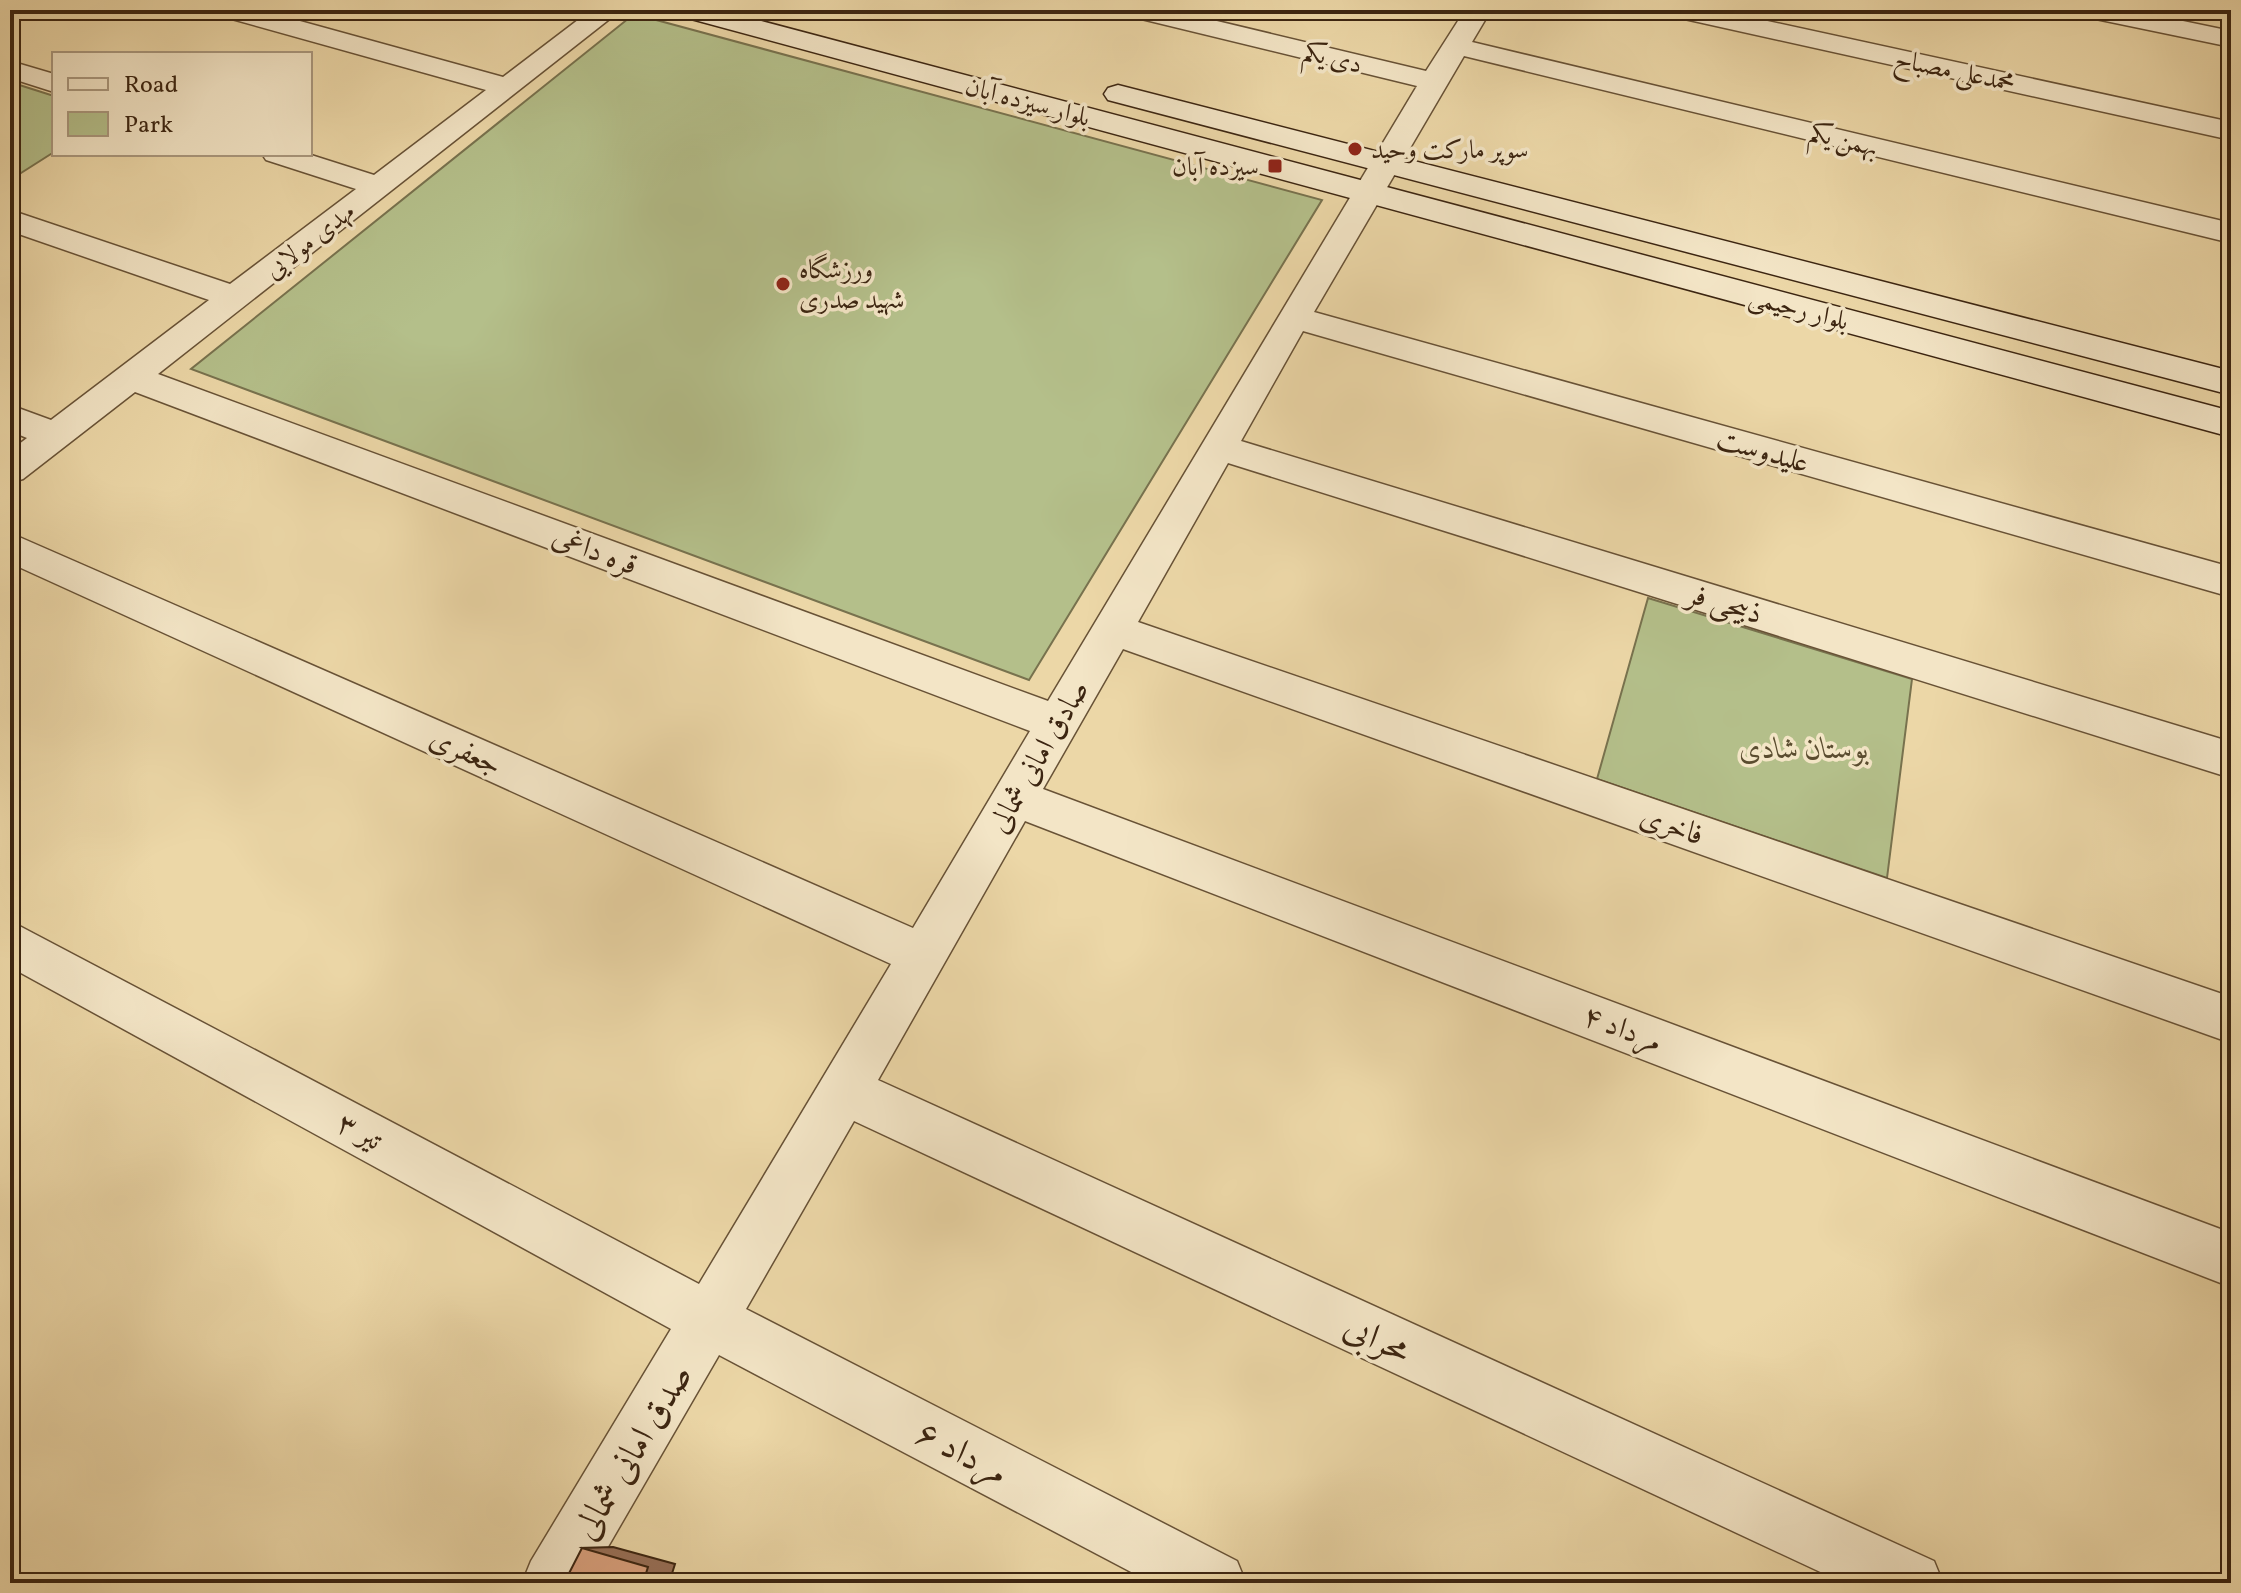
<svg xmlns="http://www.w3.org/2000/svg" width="2241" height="1593" viewBox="0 0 2241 1593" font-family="Vollkorn,Amiri,serif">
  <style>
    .green { fill: #b4bf8a; stroke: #78724e; stroke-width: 2 }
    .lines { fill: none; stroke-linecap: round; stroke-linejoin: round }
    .street-casing { stroke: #685236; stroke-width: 3 }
    .secondary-casing { stroke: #3c2511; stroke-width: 3 }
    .street { fill: #f3e5c6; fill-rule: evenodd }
    .secondary { fill: #f3e5c6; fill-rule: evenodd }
    .shaded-wall { fill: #987058; stroke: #3c2511; stroke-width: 2 }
    .building { fill: #d9a07d; stroke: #3c2511; stroke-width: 2 }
    .poi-dot { fill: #8f2418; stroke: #f3e5c6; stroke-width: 3 }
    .labels { text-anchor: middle; stroke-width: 7; stroke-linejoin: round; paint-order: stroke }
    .far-street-label { font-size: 26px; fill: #3c2511; stroke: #f3e5c6 }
    .far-poi-label { font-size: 26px; fill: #3c2511; stroke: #f3e5c6; text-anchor: start }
    .street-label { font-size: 30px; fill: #3c2511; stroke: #f3e5c6 }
    .park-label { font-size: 30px; font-style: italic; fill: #5a4c2f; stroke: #f3e5c6 }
    .near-street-label { font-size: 36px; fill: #3c2511; stroke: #f3e5c6 }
  </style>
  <rect width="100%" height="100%" fill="#ecd7a7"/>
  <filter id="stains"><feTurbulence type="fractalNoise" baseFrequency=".0025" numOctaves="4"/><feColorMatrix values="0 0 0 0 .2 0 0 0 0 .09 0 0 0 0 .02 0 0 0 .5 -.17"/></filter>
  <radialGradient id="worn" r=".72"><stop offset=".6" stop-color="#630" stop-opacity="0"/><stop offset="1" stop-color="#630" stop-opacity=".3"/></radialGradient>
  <!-- green -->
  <path class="green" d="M634,14l688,186 -293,480 -838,-311z
    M10,82l44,14v56l-44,28z
    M1648,598l264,81 -25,199 -290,-99z"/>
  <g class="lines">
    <defs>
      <path id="street" d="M217,10h43l243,67 88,-67h30l-463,364 890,327 369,-615 -288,-70 -4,-6h46l255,61 39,-61h26l-19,32 759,181v20l-767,-187 -150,256 917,255v30l-928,-266 -62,110 990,301v36l-1003,-315 -90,159 1093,375v46l-1108,-394 -80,140 1188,444v54l-1206,-466 -147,259 1056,481 9,22h-99l-990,-462 -108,188 491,252 9,22h-94l-433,-228 -132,228h-65l9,-22 140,-232 -661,-362v-46l689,363 192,-320 -881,-401v-30l903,395 117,-197 -895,-339 -112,87 -13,4v-32l17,-13 -17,-7v-26l41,15 158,-120 -199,-69v-21l220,74 126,-95 -90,-29 -4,-6h46l66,21 112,-85 -265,-74z
        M1667,10h50l514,112v18l-551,-122 -9,-2z
        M2078,10h52l101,21v16l-140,-29 -9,-2z
        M10,61l44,13v18l-44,-14z"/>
      <path id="secondary" d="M676,10h44l1511,401v26l-1551,-421z
        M1118,85l1113,286v24l-1123,-295 -4,-6 4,-6z"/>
    </defs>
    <!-- street casing -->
    <use href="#street" class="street-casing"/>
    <!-- secondary casing -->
    <use href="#secondary" class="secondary-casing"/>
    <!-- street -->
    <use href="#street" class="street"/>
    <!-- secondary -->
    <use href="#secondary" class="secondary"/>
  </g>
  <!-- shaded-wall -->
  <path class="shaded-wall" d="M613,1547l62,17 -6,19h-26l-61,-35z"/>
  <!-- building -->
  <path class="building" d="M582,1548l66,19 -5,16h-79z"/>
  <!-- markers -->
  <g class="poi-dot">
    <circle cx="1355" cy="149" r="8"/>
    <rect x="1267" y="158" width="16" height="16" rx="4"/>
    <circle cx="783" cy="284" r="8"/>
  </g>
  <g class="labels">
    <!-- far-street labels -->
    <g class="far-street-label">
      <text transform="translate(1333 57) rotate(14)" y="9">دی یکم</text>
      <text transform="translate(1955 70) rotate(12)" y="9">محمدعلی مصباح</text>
      <text transform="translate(1028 101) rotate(15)" y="9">بلوار سیزده آبان</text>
      <text transform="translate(1844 139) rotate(14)" y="9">بهمن یکم</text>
      <text transform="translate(309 240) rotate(-38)" y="9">مهدی مولایی</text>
      <text transform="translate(1799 308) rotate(15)" y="9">بلوار رحیمی</text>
    </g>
    <!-- far-poi labels -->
    <g class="far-poi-label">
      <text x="1371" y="158">سوپر مارکت وحید</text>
      <text x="1259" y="175" text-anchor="end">سیزده آبان</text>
      <text x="799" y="278">ورزشگاه<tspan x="799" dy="30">شهید صدری</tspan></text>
    </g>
    <!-- street labels -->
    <g class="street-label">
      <text transform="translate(1763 450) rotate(16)" y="10">علیدوست</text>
      <text transform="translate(595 550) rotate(21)" y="10">قره داغی</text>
      <text transform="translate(1725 603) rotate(17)" y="10">ذبیحی فر</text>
      <text transform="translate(466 751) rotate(24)" y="10">جعفری</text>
      <text transform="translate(1038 756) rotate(-60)" y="10">صادق امانی شمالی</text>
      <text transform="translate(1672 825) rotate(19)" y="10">فاخری</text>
      <text transform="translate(1623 1028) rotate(21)" y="10">مرداد ۴</text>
      <text transform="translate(360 1131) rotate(28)" y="10">تیر ۳</text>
    </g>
    <!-- park labels -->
    <g class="park-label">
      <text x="1804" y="758">بوستان شادی</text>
    </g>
    <!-- near-street labels -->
    <g class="near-street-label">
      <text transform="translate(1378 1337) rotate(25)" y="13">محرابی</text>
      <text transform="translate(631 1451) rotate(-59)" y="13">صدق امانی شمالی</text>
      <text transform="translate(963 1451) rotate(28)" y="13">مرداد ۶</text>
    </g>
  </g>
  <!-- margin -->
  <rect width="2241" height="1593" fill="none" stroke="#ecd7a7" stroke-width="40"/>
  <rect x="12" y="12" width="2217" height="1569" fill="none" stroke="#3c2511" stroke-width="4"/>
  <rect x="20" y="20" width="2201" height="1553" fill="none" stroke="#3c2511" stroke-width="2"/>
  <!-- legend -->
  <rect x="52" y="52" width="260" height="104" fill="#f3e5c6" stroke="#aa987e" stroke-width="2"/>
  <rect x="68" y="78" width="40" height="12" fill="#f3e5c6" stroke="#aa987e" stroke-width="2"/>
  <text x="124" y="92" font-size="24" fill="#3c2511">Road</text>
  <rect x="68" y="112" width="40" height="24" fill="#b4bf8a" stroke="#aa987e" stroke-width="2"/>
  <text x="124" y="132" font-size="24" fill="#3c2511">Park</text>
  <rect width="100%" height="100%" filter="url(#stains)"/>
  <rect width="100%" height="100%" fill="url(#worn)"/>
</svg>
